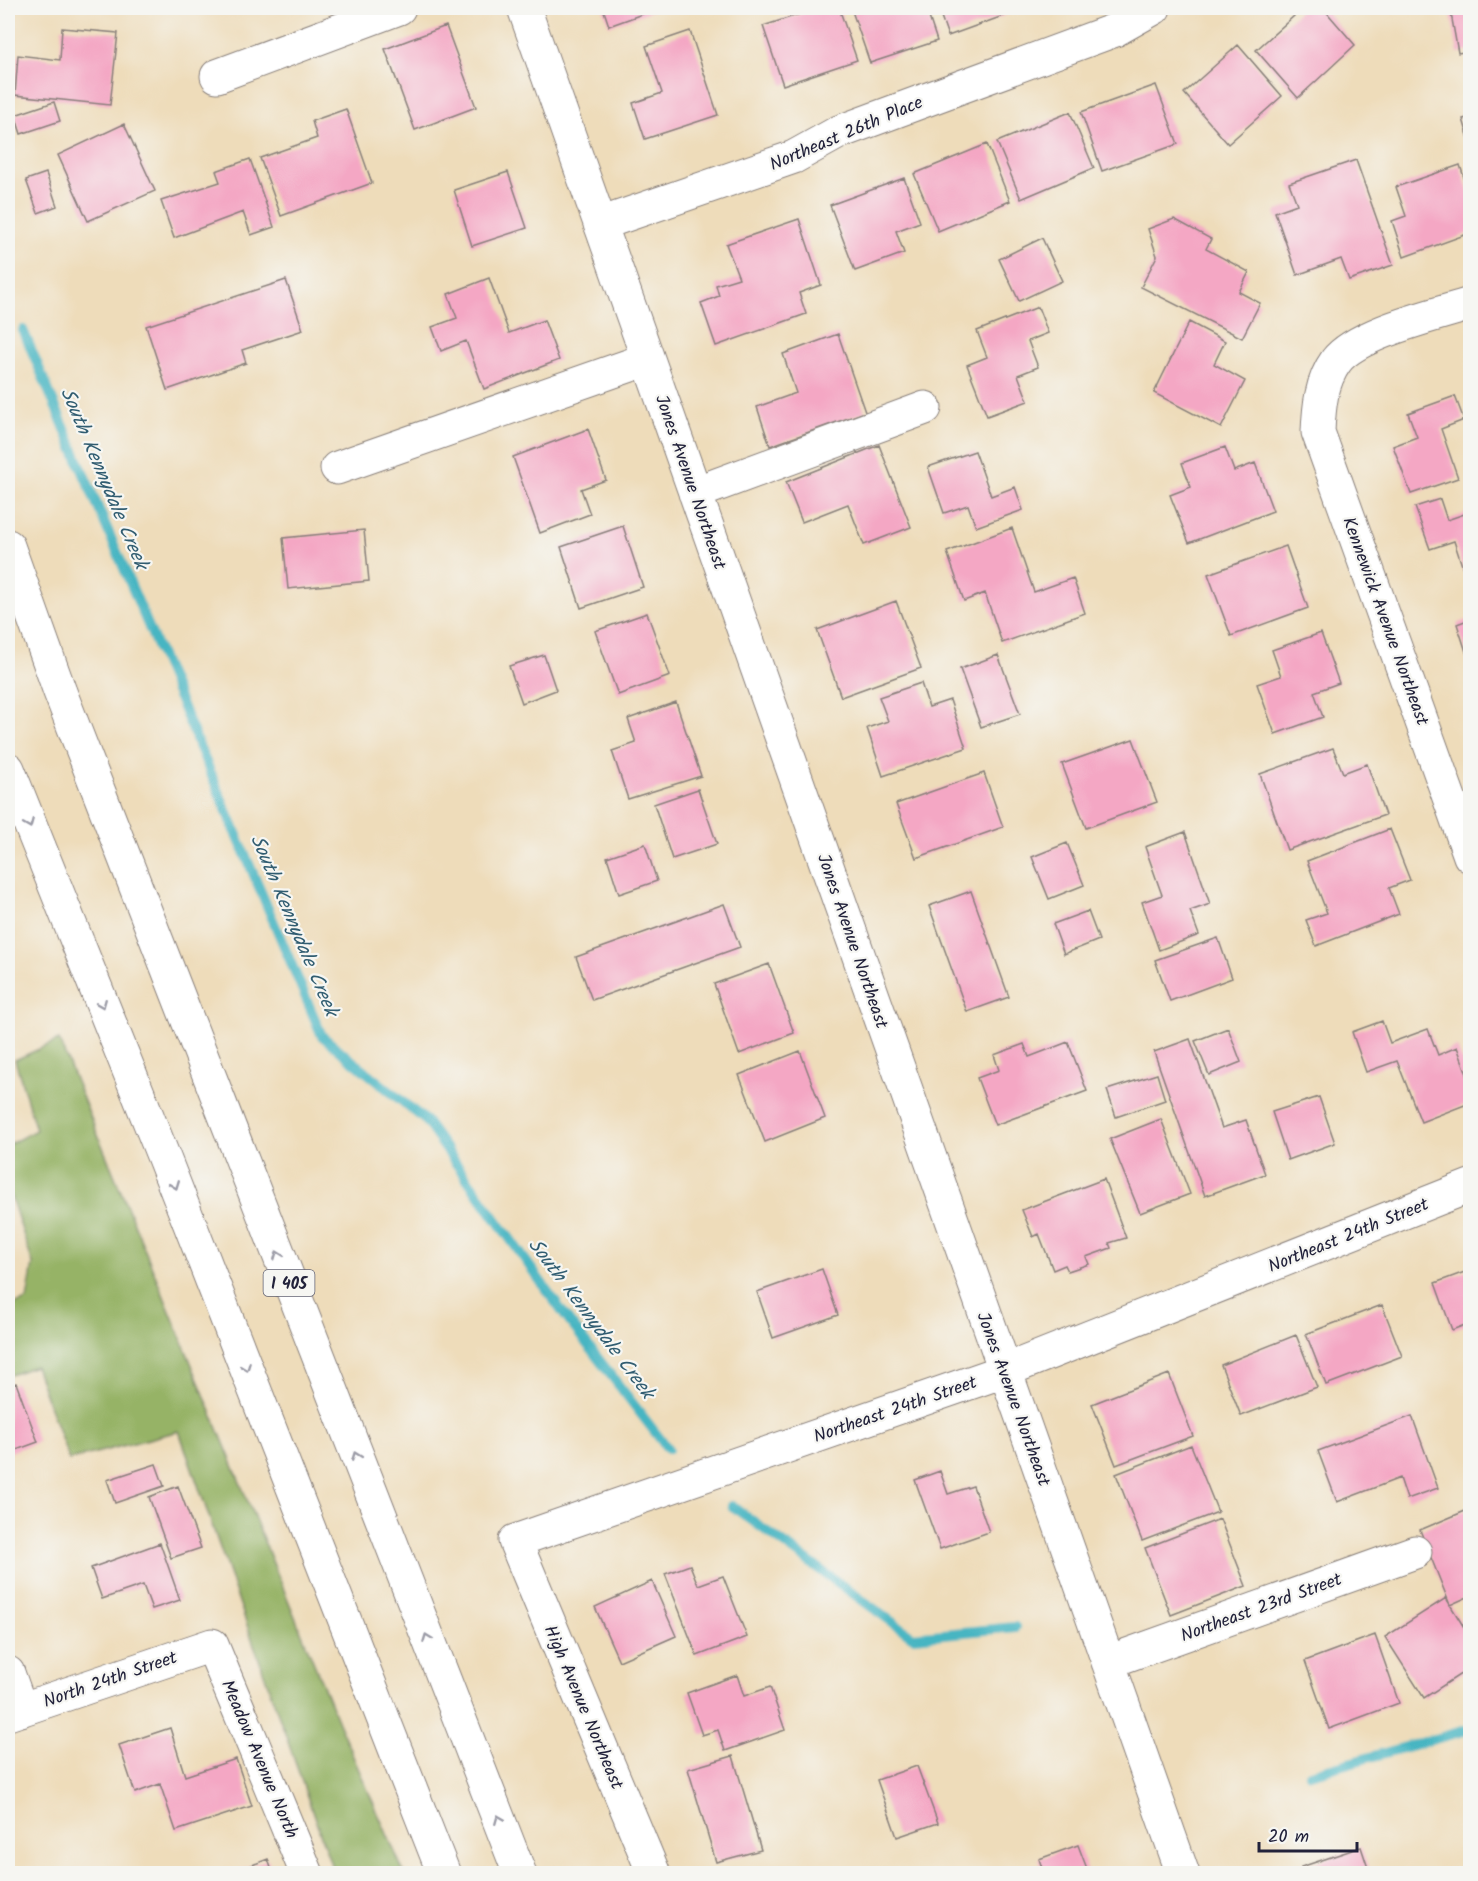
<svg xmlns="http://www.w3.org/2000/svg" width="1478" height="1881" viewBox="0 0 1478 1881" font-family="Kalam,sans-serif">
  <style>
    .forest { fill: #96b366; stroke: #5c6a50; stroke-width: 1.5 }
    .lines { fill: none; stroke-linecap: round; stroke-linejoin: round }
    .stream { stroke: #47b5c2; stroke-width: 10 }
    .building { fill: #f4a7c4 }
    .minor-casing { stroke: #887f7a; stroke-width: 35 }
    .highway-casing { stroke: #887f7a; stroke-width: 35 }
    .minor { stroke: #fff; stroke-width: 33 }
    .highway { stroke: #fff; stroke-width: 33 }
    .oneway { stroke: #9c9ca7 }
    .labels { text-anchor: middle; stroke-width: 4.5; stroke-linejoin: round; paint-order: stroke }
    .shield { fill: #f6f6f2; stroke: #626272; stroke-width: 1.5 }
    .shield-label { font-size: 16px; font-weight: bold; fill: #22223b }
    .street-label { font-size: 18px; fill: #22223b; stroke: #f6f6f2 }
    .water-label { font-size: 20px; font-style: italic; fill: #315d71; stroke: #f6f6f2 }
  </style>
  <rect width="100%" height="100%" fill="#f6f6f2"/>
  <filter id="ink" filterUnits="userSpaceOnUse"><feTurbulence type="fractalNoise" baseFrequency=".0167" numOctaves="2"/><feDisplacementMap in="SourceGraphic" scale="12" xChannelSelector="R" yChannelSelector="G"/><feConvolveMatrix kernelMatrix="1 2 1 2 8 2 1 2 1" color-interpolation-filters="sRGB"/></filter>
  <filter id="wash" filterUnits="userSpaceOnUse"><feTurbulence type="fractalNoise" baseFrequency=".008" numOctaves="4" result="noise"/><feDisplacementMap in="SourceGraphic" scale="24" xChannelSelector="R" yChannelSelector="G"/><feGaussianBlur stdDeviation="1.35" result="paint"/><feColorMatrix in="noise" values="0 0 0 0 0 0 0 0 0 0 0 0 0 0 0 0 0 1.4 0 .05"/><feComposite in="paint" operator="in"/></filter>
  <g filter="url(#wash)">
    <rect width="100%" height="100%" fill="#eedcba"/>
    <!-- forest -->
    <path class="forest" d="M59,1040l279,682 66,151h-70l-155,-442 -110,29 -34,-94 -27,10v-69l19,-7 6,-36 -25,-76v-43l28,-15 -21,-70z"/>
    <g class="lines">
      <!-- stream -->
      <path class="stream" d="M23,330l299,706 103,84 141,197 102,132
        M732,1506l181,131 102,-10
        M1310,1774l160,-45"/>
    </g>
    <g id="blocks">
      <!-- building -->
      <path class="building" d="M603,8h56l-50,18z
        M819,8h20l18,52 -74,25 -20,-59z
        M851,8h75l11,33 -67,22z
        M938,8h75l1,4 -66,24z
        M1303,8h20l32,37 -57,53 -42,-48z
        M1450,8h20v43l-12,2z
        M446,26l30,81 -61,23 -30,-81z
        M62,28l56,5 -8,72 -95,-10 3,-40 42,5z
        M690,31l28,84 -73,24 -12,-36 29,-10 -16,-47z
        M1238,45l44,51 -54,48 -44,-51z
        M1156,85l22,59 -76,27 -21,-59z
        M54,102l6,19 -39,13 -6,-19z
        M346,109l26,74 -91,33 -21,-58 57,-20 -5,-17z
        M1070,112l24,56 -73,31 -24,-57z
        M1470,117v25l-7,-23z
        M124,124l31,67 -67,30 -30,-66z
        M987,144l23,57 -72,30 -24,-57z
        M250,159l24,68 -23,8 -8,-23 -69,26 -13,-37 59,-19 -4,-11z
        M1356,160l37,105 -44,15 -8,-21 -44,16 -22,-63 22,-8 -8,-21z
        M1460,165l10,31v37l-66,24 -12,-36 14,-5 -10,-29z
        M508,172l19,56 -55,18 -18,-56z
        M46,173l11,33 -19,7 -12,-33z
        M904,178l16,44 -24,9 8,22 -49,18 -25,-66z
        M799,219l22,66 -22,8 7,21 -90,32 -15,-43 18,-7 -3,-11 23,-7 -13,-34z
        M1174,219l37,20 -5,10 43,23 -10,20 21,11 -18,35 -101,-51 16,-31 -9,-27z
        M1042,238l20,43 -43,20 -20,-42z
        M489,278l20,55 35,-13 15,40 -75,29 -18,-48 -25,10 -9,-24 25,-9 -9,-24z
        M286,280l17,50 -61,20 4,13 -79,27 -21,-64z
        M1038,307l10,26 -20,8 10,26 -20,8 10,26 -41,15 -20,-51 20,-8 -10,-26z
        M1189,322l36,19 -11,23 31,17 -24,47 -67,-35z
        M838,334l27,78 -95,34 -13,-39 39,-14 -13,-39z
        M1455,396l9,24 -23,9 17,49 -47,16 -18,-48 24,-9 -9,-24z
        M588,429l18,51 -25,9 9,25 -50,19 -27,-76z
        M879,445l32,82 -47,18 -16,-41 -46,18 -16,-40z
        M1225,447l9,24 21,-8 18,48 -84,32 -19,-48 21,-8 -9,-24z
        M975,451l16,45 24,-9 8,23 -47,17 -8,-22 -24,8 -16,-46z
        M1440,499l7,21 23,-8v71l-2,1 -14,-43 -24,8 -15,-42z
        M623,526l20,61 -62,21 -20,-61z
        M1012,528l22,64 39,-14 12,35 -83,30 -17,-50 -21,8 -17,-49z
        M364,530l5,51 -81,8 -5,-51z
        M1286,546l22,62 -77,28 -23,-62z
        M896,601l25,67 -80,29 -24,-67z
        M647,613l23,63 -52,19 -23,-64z
        M1470,619v45l-13,-40z
        M1321,633l18,50 -25,9 9,25 -48,17 -18,-50 24,-8 -9,-26z
        M544,655l12,35 -34,13 -13,-37z
        M998,655l22,59 -39,13 -21,-58z
        M921,683l8,24 21,-7 16,48 -83,28 -16,-48 21,-7 -9,-24z
        M676,702l25,74 -73,23 -16,-48 24,-8 -8,-24z
        M1133,739l24,63 -71,26 -24,-64z
        M1333,748l10,25 24,-9 18,51 -98,35 -27,-76z
        M984,773l19,54 -87,31 -20,-54z
        M698,789l19,55 -45,15 -18,-55z
        M1390,829l20,51 -21,8 10,26 -83,32 -10,-26 21,-7 -20,-52z
        M1185,832l25,72 -20,7 9,24 -40,15 -17,-48 20,-7 -17,-48z
        M1067,843l17,42 -35,14 -17,-42z
        M645,844l12,37 -38,13 -12,-37z
        M971,891l38,106 -42,15 -38,-106z
        M724,904l16,43 -148,53 -16,-43z
        M1088,911l11,29 -35,14 -11,-30z
        M1218,938l14,40 -62,23 -15,-41z
        M769,964l25,69 -55,21 -25,-70z
        M1382,1021l8,22 38,-14 10,26 19,-8 13,35v21l-49,19 -24,-61 -31,11 -14,-40z
        M1228,1028l13,34 -32,13 -14,-34z
        M1190,1039l32,89 24,-8 19,54 -60,22 -51,-144z
        M1068,1042l19,49 -92,34 -18,-47 22,-8 -5,-15 30,-11 5,13z
        M800,1051l25,67 -60,24 -26,-67z
        M1157,1074l8,26 -49,17 -9,-27z
        M1319,1097l16,46 -47,17 -16,-48z
        M1161,1119l29,75 -50,19 -30,-74z
        M1104,1179l22,59 -17,5 2,5 -25,9 3,7 -21,7 -3,-6 -12,5 -14,-36 -6,3 -11,-27z
        M822,1269l16,46 -65,23 -16,-46z
        M1470,1270v53l-18,7 -17,-47z
        M1382,1305l20,51 -76,29 -20,-51z
        M1296,1335l21,52 -76,29 -20,-51z
        M1169,1374l24,62 -77,29 -24,-61z
        M16,1383l22,59 -30,11v-67z
        M1412,1416l26,72 -31,11 -7,-21 -63,24 -19,-51z
        M1191,1445l27,67 -76,29 -26,-67z
        M156,1464l8,22 -49,17 -8,-23z
        M940,1471l8,23 25,-8 16,46 -49,17 -25,-69z
        M178,1486l23,62 -30,10 -22,-61z
        M1470,1509v87l-20,9 -30,-75z
        M1220,1519l26,67 -75,29 -26,-67z
        M160,1543l20,57 -28,9 -9,-24 -41,14 -11,-31z
        M690,1565l8,20 25,-9 24,61 -50,19 -32,-82z
        M652,1581l24,55 -57,25 -24,-54z
        M1446,1598l24,39v31l-46,30 -39,-61z
        M1375,1635l24,68 -70,26 -24,-68z
        M737,1675l7,21 26,-9 15,43 -60,21 -7,-21 -16,5 -15,-42z
        M170,1728l15,48 51,-17 16,47 -76,25 -16,-47 -25,9 -16,-48z
        M733,1756l28,94 -45,12 -28,-93z
        M917,1766l21,57 -41,14 -20,-57z
        M1078,1845l11,29h-45l-5,-15z
        M1361,1847l9,27h-67l-2,-7z
        M268,1859l5,15h-42v-1z"/>
    </g>
  </g>
  <g filter="url(#ink)">
    <use href="#blocks" fill-opacity="0" stroke="#887f7a" stroke-width="1.5"/>
    <g class="lines">
      <defs>
        <path id="minor" d="M524,8l659,1866
          M217,76l182,-68
          M600,224l194,-67 45,-25 276,-102 39,-22
          M1470,304c-34,11 -113,29 -134,57 -15,21 -17,46 -18,71l152,424
          M337,468l311,-109
          M695,493l230,-85
          M1108,1662l307,-110
          M8,1673l13,37
          M8,1714l204,-69 95,229
          M654,1874l-139,-333 489,-170 466,-185"/>
        <path id="highway" d="M8,546l52,146 460,1182
          M8,769l156,389 280,716"/>
      </defs>
      <!-- minor casing -->
      <use href="#minor" class="minor-casing"/>
      <!-- highway casing -->
      <use href="#highway" class="highway-casing"/>
      <!-- minor -->
      <use href="#minor" class="minor"/>
      <!-- highway -->
      <use href="#highway" class="highway"/>
    </g>
    <!-- one-way arrows -->
    <defs><path id="oneway-chevron" d="M-2-3.5L2.5 0L-2 3.5" fill="none" stroke-width="1.6" stroke-linecap="round" stroke-linejoin="round" transform="scale(1.5)"/></defs>
    <g class="oneway">
      <use href="#oneway-chevron" transform="translate(29 824) rotate(68)"/>
      <use href="#oneway-chevron" transform="translate(102 1004) rotate(68)"/>
      <use href="#oneway-chevron" transform="translate(175 1185) rotate(69)"/>
      <use href="#oneway-chevron" transform="translate(278 1255) rotate(-111)"/>
      <use href="#oneway-chevron" transform="translate(246 1367) rotate(69)"/>
      <use href="#oneway-chevron" transform="translate(356 1456) rotate(-111)"/>
      <use href="#oneway-chevron" transform="translate(427 1638) rotate(-111)"/>
      <use href="#oneway-chevron" transform="translate(499 1819) rotate(-112)"/>
    </g>
  </g>
  <g class="labels">
    <!-- shield labels -->
    <rect class="shield" x="263.5" y="1270" width="51" height="26" rx="4.5"/>
    <g class="shield-label">
      <text x="289" y="1289">I 405</text>
    </g>
    <!-- street labels -->
    <g class="street-label">
      <text transform="translate(846 133) rotate(-23)" y="6">Northeast 26th Place</text>
      <text transform="translate(691 482) rotate(71)" y="6">Jones Avenue Northeast</text>
      <text transform="translate(1386 621) rotate(70)" y="6">Kennewick Avenue Northeast</text>
      <text transform="translate(853 941) rotate(71)" y="6">Jones Avenue Northeast</text>
      <text transform="translate(1348 1235) rotate(-22)" y="6">Northeast 24th Street</text>
      <text transform="translate(1014 1399) rotate(70)" y="6">Jones Avenue Northeast</text>
      <text transform="translate(895 1409) rotate(-19)" y="6">Northeast 24th Street</text>
      <text transform="translate(1261 1607) rotate(-20)" y="6">Northeast 23rd Street</text>
      <text transform="translate(110 1679) rotate(-19)" y="6">North 24th Street</text>
      <text transform="translate(584 1707) rotate(67)" y="6">High Avenue Northeast</text>
      <text transform="translate(260 1759) rotate(67)" y="6">Meadow Avenue North</text>
    </g>
    <!-- water labels -->
    <g class="water-label">
      <text transform="translate(105 478) rotate(67)" y="7">South Kennydale Creek</text>
      <text transform="translate(295 925) rotate(67)" y="7">South Kennydale Creek</text>
      <text transform="translate(592 1318) rotate(53)" y="7">South Kennydale Creek</text>
    </g>
  </g>
  <!-- margin -->
  <rect width="1478" height="1881" fill="none" stroke="#f6f6f2" stroke-width="30"/>
  <!-- scale -->
  <path d="M1259 1842v9h98v-9" fill="none" stroke="#22223b" stroke-width="3"/>
  <text x="1268" y="1842" font-size="18" fill="#22223b" stroke="#f6f6f2" stroke-width="4.5" paint-order="stroke">20 m</text>
</svg>
